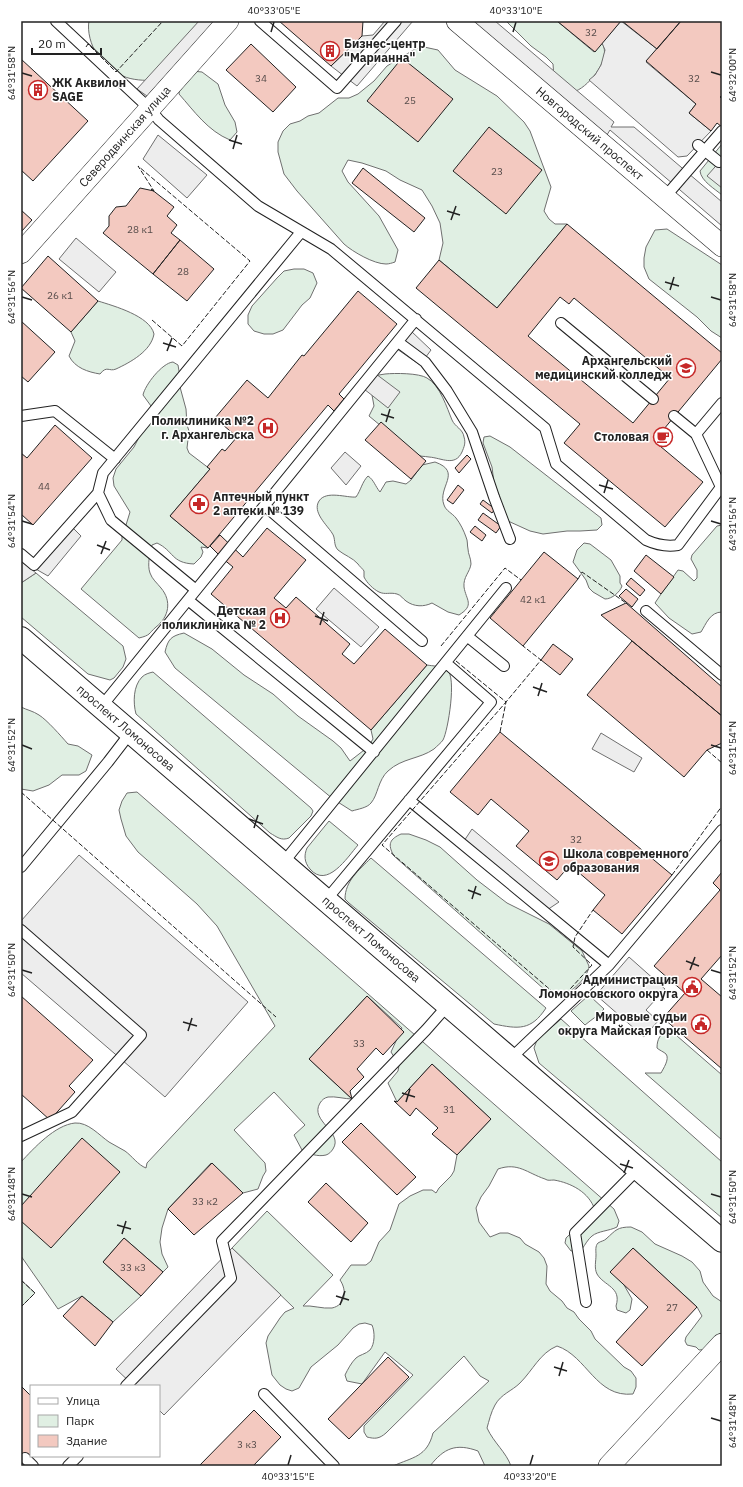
<svg xmlns="http://www.w3.org/2000/svg" width="743" height="1487" viewBox="0 0 743 1487" font-family="'IBM Plex Sans',sans-serif">
  <style>
    .green { fill: #e0efe3; stroke: #6f6f6f }
    .parking { fill: #ededed; stroke: #6f6f6f }
    .building { fill: #f3c9c0; stroke: #222; fill-rule: evenodd }
    .lines { fill: none; stroke-linecap: round; stroke-linejoin: round }
    .lane-casing { stroke: #222; stroke-width: 12 }
    .street-casing { stroke: #222; stroke-width: 22 }
    .primary-casing { stroke: #222; stroke-width: 24 }
    .lane { stroke: #fff; stroke-width: 10 }
    .street { stroke: #fff; stroke-width: 21 }
    .primary { stroke: #fff; stroke-width: 22 }
    .fence { stroke: #222; stroke-width: 1; stroke-dasharray: 5 2; stroke-linecap: butt }
    .ticks { fill: none; stroke: #222; stroke-width: 1.5 }
    .labels { text-anchor: middle; stroke-width: 3; stroke-linejoin: round; paint-order: stroke }
    .number-label { font-size: 10px; fill: #564c4a }
    .poi-label { font-size: 12px; font-weight: bold; fill: #222; stroke: #fff; text-anchor: end }
    .street-label { font-size: 12px; fill: #222; stroke: #fff }
    .neatline { fill: none; stroke: #222; stroke-width: 1.5 }
    .ticks-label { font-size: 10px; text-anchor: middle; fill: #222 }
  </style>
  <rect width="100%" height="100%" fill="#fff"/>
  <!-- green -->
  <path class="green" d="M89,21h111l-7,7 -5,10 -34,42c-8,1 -23,0 -31,-4 -6,-3 -22,-16 -26,-22 -6,-8 -10,-23 -8,-33z
    M506,21h51l37,31 8,-9c10,15 -12,42 -26,48l-22,-13 -1,-14 -7,-7 -15,-11z
    M424,47l14,3 17,20 42,26 27,26 6,9 21,56 -7,24 5,8 6,5h12l-70,84 -58,-48 4,-17 -3,-20 -8,-17 -10,-16 -22,-10 -14,-9 -24,-8 -14,-3 -6,11 6,11 31,34 19,34 -3,12c-3,1 -6,2 -9,2 -12,0 -33,-12 -42,-20l-47,-53 -13,-17 -6,-22v-10l5,-11 7,-7 10,-3 8,-5 11,-3 19,-15h11l9,-4 16,-13 13,-15 28,-17z
    M192,71l10,1 16,12 7,21 10,17 2,10 -7,8c-22,-9 -36,-29 -51,-46l1,-9z
    M722,144v51c-7,-6 -21,-14 -22,-24z
    M667,229l55,36v73l-11,-7 -14,-14 -48,-38 -5,-12v-9l2,-11 9,-17z
    M294,269h10l9,4 4,10 -7,15 -8,7 -19,25 -10,4h-9l-10,-3 -6,-7v-9l4,-9 25,-28 7,-7z
    M98,301c16,5 52,15 56,33 -3,17 -23,28 -38,35 -7,3 -9,-4 -16,5 -12,-2 -25,-6 -31,-18l6,-15 -4,-9z
    M173,362l5,3 2,12v10l6,22 1,16 2,6 -2,17 2,5 21,16 -40,47 38,32 -7,-1 2,5 -2,5 -7,7c-23,-1 -20,-13 -37,-21l-5,2c-2,7 -5,20 -2,28 2,6 7,10 11,15 11,13 8,29 -5,39 -8,7 -5,8 -17,11l-58,-49 41,-49v-12l4,-3 4,-13 -16,-26 -1,-8 3,-9 18,-22 17,-33v-8l-8,-11c2,-10 19,-32 30,-33z
    M385,374c10,-1 34,-1 42,4 13,7 20,30 25,42 3,7 11,9 12,17 2,6 0,10 -2,15 -7,15 -20,6 -33,5 -5,-1 -9,0 -14,-3l-46,-38 5,-10 -2,-11 2,-16 5,-4z
    M490,436l20,11 91,71 1,7 -5,5 -17,1h-13l-24,3 -13,-3 -22,-10 -14,-38 -2,-16 -9,-24 1,-6z
    M435,462c28,10 2,25 9,43 2,6 8,8 12,13 4,5 8,13 10,19 2,4 1,8 2,12 0,5 3,9 3,15 -1,8 -8,13 -7,23 2,13 11,18 -5,28l-11,-3 -16,-9c-8,4 -18,4 -26,-2 -3,-2 -5,-6 -9,-7 -7,-2 -12,1 -18,-2 -6,-3 -12,-9 -15,-15 0,-2 0,-4 0,-6 -1,-2 -5,-5 -6,-7 -5,-6 -14,-9 -20,-14 -5,-5 -2,-12 -6,-17 -5,-8 -20,-21 -13,-32 7,-11 28,-3 37,-4 5,-7 6,-15 12,-21 6,4 7,10 12,16l6,-10 7,-1 13,3 5,-4 11,-15z
    M722,525v87c-12,0 -16,12 -21,20l-9,2 -23,-16 -14,-15 6,-9 17,-24 5,1 11,10 3,-3v-8l-6,-11 1,-4 25,-29z
    M584,543l6,1 21,16 9,16v7l2,3c-2,6 -10,13 -17,13l-12,-7 -4,-4 -3,-8 -13,-18 4,-12z
    M36,573l87,73 3,13 -3,8 -9,11 -4,2 -22,-6 -67,-57v-34z
    M184,633l28,16 32,26 29,19 25,22 35,25 8,7 9,13 18,-14 5,-8 -2,-9 56,-65c5,1 16,1 20,5 10,6 1,61 -4,70 -2,3 -6,6 -9,9 -14,10 -32,9 -46,22 -10,9 -10,24 -17,32 -4,5 -13,6 -19,8l-19,-12 -158,-131 -10,-16c3,-13 6,-16 19,-19z
    M153,672l158,136 2,3 -2,5 -22,22c-8,3 -12,-1 -19,-5l-134,-119c-3,-11 -3,-28 6,-37 3,-3 7,-4 11,-5z
    M21,707c6,3 12,4 18,8 8,5 22,21 29,29l10,2 14,9 -6,16 -7,4h-17l-13,10 -16,6 -12,-2z
    M137,792l477,417 5,12 -2,6c-8,4 -19,4 -25,9 -4,3 -7,9 -10,13l-11,2 -6,-8 1,-5 29,-28c-6,-18 -24,-27 -41,-30 -4,0 -6,1 -9,-1 -18,-6 -27,-17 -47,-10l-9,17 -8,11 -5,11 3,14 11,15 10,-4h8l12,5 5,6 14,8 5,6 3,8 -1,18 4,7 12,10 5,7 7,4 5,7 12,12 4,8 29,28 7,4 5,7v9l-3,7c-37,4 -46,-38 -76,-48 -17,7 -24,24 -37,37 -8,8 -19,11 -25,22 -4,7 -6,16 -8,23 7,15 19,24 24,38h-26l-7,-15c-22,-8 -34,-3 -48,15h-37c20,-9 34,-9 40,-33l56,-52 -9,-5 -16,-20 -78,77c-7,6 -11,6 -19,4l-3,-5v-6l49,-51 -28,-23 -23,32 -15,-3 -2,-6c3,-6 6,-12 11,-17 3,-3 10,-4 14,-8 5,-6 5,-18 2,-25l-7,-2 -6,1 -6,4 -15,17 -27,22 -12,21 -7,3 -6,-2 -6,-4 -8,-10 -6,-32 2,-7 12,-18 5,-6 9,-4 -62,-60 35,-37 66,64 -30,31c9,-1 19,3 29,2 14,-3 15,-18 8,-28l11,-15h15l5,-4 8,-19 11,-12 9,-26 11,-8 13,-6h9l4,3 3,-5 12,-12 3,-5 3,-16 34,-36 -59,-55 -35,38 -9,-19 10,-12 1,-6 -8,-13 11,-24 -35,-32 -58,63 43,40c-7,0 -17,-3 -24,-2 -4,1 -6,3 -8,6 -11,18 24,29 13,46 -2,3 -4,5 -7,6 -8,2 -17,-1 -24,-5l-8,-15 11,-10 -31,-33 -40,38 31,33 1,8 -3,5 -5,13 -15,4 -32,-30 -43,46 -6,19 -2,14 2,12 6,13 -5,5 -39,-34 -21,24 38,34 -28,26 -31,-26 -24,13 -37,-53v-94c13,-14 34,-37 54,-39 13,-1 24,12 34,19 5,3 11,6 16,9 7,5 13,14 21,17l1,-5 128,-137 -58,-100 -20,-22 -59,-52 -12,-16 -5,-17 -2,-9 3,-9 5,-8z
    M329,821l29,24c-11,13 -31,44 -48,24 -6,-7 -6,-14 -3,-21z
    M401,834h8l17,6 14,7 37,33 30,23 42,21 33,27 7,15c-1,13 -22,31 -35,32l-160,-142c-7,-12 -4,-17 7,-22z
    M371,858l175,150c-15,23 -28,21 -52,16l-145,-121 -4,-4c0,-18 14,-29 26,-41z
    M588,996l3,1 13,12c-6,7 -12,10 -19,16l-14,-14z
    M561,1019l161,143v56l-183,-155 -5,-15 3,-8z
    M669,1029l53,46v65l-77,-67h16c2,-4 9,-14 5,-19 -2,-2 -7,-4 -9,-6 0,-9 3,-14 12,-19z
    M631,1227l11,5 13,12 27,12 10,6 8,9 3,11 10,14 9,6v35l-12,12 -11,1 -3,-3 -9,-2 -2,-4 1,-4 16,-21 -5,-9 -64,-59 -22,24 13,13 8,14 -2,11 -4,3 -9,-3 -1,-4c6,-19 -12,-20 -19,-32 -3,-6 -1,-13 -1,-19 0,-4 -1,-9 2,-12 3,-2 6,-2 8,-4 10,-9 11,-12 25,-12z
    M21,1280l14,13 -14,14z"/>
  <!-- parking -->
  <path class="parking" d="M199,21h16l-68,75 -10,-7z
    M385,21h28l-56,65 -26,-20 31,-30 11,-1z
    M468,21h27l119,101 -3,5h23l88,75v24l-112,-96 -5,8z
    M621,21l36,28 -11,13 50,42 -7,9 22,18 -24,25 -9,1 -89,-77 6,-5 6,-10 4,-15 -3,-7z
    M158,135l49,40 -20,23 -44,-39z
    M722,159v29l-15,-12z
    M76,238l40,34 -17,20 -40,-33z
    M411,331l20,19 -11,15 -23,-16z
    M376,374l24,18 -12,16 -24,-19z
    M345,452l16,14 -15,19 -15,-17z
    M71,526l10,10 -33,40 -14,-8z
    M21,561l15,12 -15,10z
    M334,588l45,39 -18,20 -45,-38z
    M601,733l41,25 -8,14 -42,-23z
    M472,829l87,73 -12,8 -83,-69z
    M79,855l169,147 -83,95 -144,-124v-52z
    M629,957l36,32 -19,21 12,11 -14,16 -48,-42z
    M232,1248l49,47 -117,120 -5,-5v-24h-25l-18,-17z"/>
  <!-- building -->
  <path class="building" d="M279,21h84l-1,15 -31,30z
    M557,21h64l-26,31z
    M622,21h59l-24,28z
    M681,21h41v74l-2,2 2,2v28l-5,-4 -6,8 -22,-18 7,-9 -50,-43z
    M251,44l45,43 -23,25 -47,-42z
    M402,58l51,41 -35,43 -51,-41z
    M21,59l67,62 -55,60 -12,-11z
    M489,127l53,43 -36,44 -53,-43z
    M363,168l62,50 -11,14 -62,-49z
    M140,188l14,3 -3,-2 23,18 -7,9 10,9 -6,8 9,7 -27,34 -50,-41 6,-7v-10l7,-9 10,-1z
    M21,210l11,10 -11,12z
    M567,224l155,129v6l-68,82 49,41 -38,45 -101,-84 16,-19 -164,-136 23,-28 58,48zM560,297l9,7 5,-6 96,80 -37,45 -105,-87z
    M180,240l34,29 -27,32 -34,-27z
    M48,256l50,45 -27,31 -50,-44z
    M358,291l39,33 -58,70 5,5 -10,12 -6,-6 -120,143 -38,-32 40,-47 -3,-2 15,-18 3,2 12,-14 -22,-19 32,-38 21,18 34,-43 2,1z
    M21,321l34,31 -27,30 -7,-6z
    M381,422l45,39 -15,18 -46,-39z
    M55,425l37,33 -59,67 -12,-11v-61l6,5z
    M467,455l4,4 -12,14 -4,-5z
    M458,485l6,5 -11,14 -6,-4z
    M483,500l12,9 -3,4 -12,-9z
    M483,513l18,13 -5,7 -18,-13z
    M475,526l11,9 -4,6 -12,-9z
    M267,528l39,32 -32,38 12,10 10,-11 54,47 -8,10 12,10 31,-35 42,36 -56,65 -160,-136 22,-27 -11,-9 -12,-12 10,-11 23,22z
    M544,552l34,27 -55,67 -33,-28z
    M646,555l28,22 -13,17 -27,-23z
    M631,578l14,12 -5,6 -14,-12z
    M626,589l12,10 -6,8 -13,-11z
    M626,603l96,84v29l-121,-101z
    M632,641l90,75v27l-15,7 -23,27 -97,-82z
    M553,644l20,15 -13,16 -19,-15z
    M500,732l172,143 -50,59 -29,-24 12,-15 -35,-30 -13,15 -41,-34 13,-15 -38,-32 -13,16 -28,-23z
    M722,872v83l-21,24 21,18v72l-59,-51 22,-25 -31,-27 66,-76 -7,-7z
    M21,996l72,64 -24,26 6,6 -25,28 -29,-26z
    M367,996l37,36 -21,23 -7,-7 -19,21 7,8 -14,14 2,8 -43,-40z
    M432,1064l59,55 -34,36 -25,-21 6,-6 -22,-20 -6,8 -16,-15 3,1z
    M361,1123l55,54 -19,18 -55,-53z
    M82,1138l38,34 -69,76 -30,-27v-15z
    M212,1163l31,30 -49,42 -26,-26z
    M326,1183l42,40 -17,19 -43,-40z
    M124,1238l39,34 -22,24 -38,-34z
    M633,1248l64,59 -55,59 -26,-24 32,-35 -38,-35z
    M82,1296l31,26 -18,24 -32,-30z
    M388,1357l21,20 -60,62 -21,-20z
    M21,1386l10,10v60h3l-2,2 -4,-4 -7,8z
    M254,1410l27,27 -28,29h-54z"/>
  <g class="lines">
    <defs>
      <path id="lane" d="M56,21l94,88 9,11 99,86 73,43 214,179 11,36 90,76c11,5 20,7 32,5l43,-58 -25,-53 -22,-18
        M260,21l77,67 59,-67
        M698,145l21,17
        M665,197l57,-66
        M561,323l92,76
        M398,342l27,20 22,29 25,41 22,65 16,42
        M21,416l34,-5 60,48
        M696,434l26,-31
        M265,506l157,135
        M21,554l13,11 64,-72
        M196,590l-85,-70 -13,-27 5,-20 198,-241
        M188,600l186,152
        M646,611l76,64
        M467,636l37,30
        M101,707l315,-388
        M409,800l200,165
        M283,863l223,-275
        M21,867l87,-105 23,-30
        M326,900l165,-198 -45,-39
        M21,930l120,105 -69,77 -51,24
        M510,1059l99,-94 113,-135
        M586,1302l-11,-69 63,-64
        M126,1386l105,-108 -9,-37 204,-211 22,-25
        M264,1394l70,72
        M25,1458l8,8
        M68,1466l10,-10"/>
      <g id="street">
        <path id="s1" d="M457,21l265,225"/>
        <path id="s2" d="M21,253l207,-232"/>
        <path d="M609,1466l113,-122"/>
      </g>
      <g id="primary">
        <path id="s3" d="M21,638l701,603"/>
      </g>
    </defs>
    <!-- lane casing -->
    <use href="#lane" class="lane-casing"/>
    <!-- street casing -->
    <use href="#street" class="street-casing"/>
    <!-- primary casing -->
    <use href="#primary" class="primary-casing"/>
    <!-- lane -->
    <use href="#lane" class="lane"/>
    <!-- street -->
    <use href="#street" class="street"/>
    <!-- primary -->
    <use href="#primary" class="primary"/>
    <!-- fence -->
    <path class="fence" d="M86,47l2,-3 28,28 47,-51
      M152,320l30,26 68,-85 -112,-95 16,25
      M578,579l4,-7 44,31
      M441,646l64,-78 16,12
      M456,661l50,41 -124,143 179,154 31,-34 -19,-18 2,-10 18,-27
      M500,732l6,-30 35,-42 -18,-14
      M707,750l15,13
      M21,792l255,225
      M672,875l50,-69
      M21,1280l14,13 -14,14"/>
  </g>
  <!-- ticks -->
  <path class="ticks" d="M271,32l3,-10M513,32l3,-10M711,72l10,3M22,73l10,3M229,140l13,4M233,149l4,-14M447,211l13,4M451,220l5,-14M665,282l14,4M670,290l4,-13M22,297l10,3M711,297l10,3M163,343l13,4M167,351l5,-13M381,414l13,4M386,422l4,-13M599,485l14,4M604,493l4,-13M22,521l10,3M711,521l10,3M97,545l13,5M101,554l5,-13M315,616l13,5M320,625l4,-13M533,687l14,5M538,696l4,-13M22,745l10,4M711,745l10,3M249,819l14,5M254,828l4,-13M468,890l13,5M472,899l4,-13M686,961l13,5M22,970l10,3M690,970l5,-13M711,970l10,3M183,1022l14,4M188,1031l4,-13M402,1093l13,4M406,1102l4,-13M620,1164l13,4M624,1173l5,-13M22,1194l10,3M711,1194l10,3M117,1225l14,4M122,1234l4,-13M336,1296l13,4M340,1305l5,-14M554,1367l13,4M559,1376l4,-14M711,1418l10,3M288,1465l3,-10M530,1465l3,-10"/>
  <!-- icons -->
  <defs>
    <symbol id="building-ring" viewBox="-11 -11 22 22"><circle r="9.5" fill="#fff" stroke="#c62828" stroke-width="1.5"/><path d="M-4-6H4V6H1V3H-1V6H-4ZM-2.5-4.3h1.7v1.8h-1.7ZM.8-4.3h1.7v1.8H.8ZM-2.5-1h1.7V.8h-1.7ZM.8-1h1.7V.8H.8Z" fill="#c62828"/></symbol>
    <symbol id="university-ring" viewBox="-11 -11 22 22"><circle r="9.5" fill="#fff" stroke="#c62828" stroke-width="1.5"/><path d="M0-5L7-2L0 1L-7-2ZM-4 1L0 2.5L4 1V4Q0 6-4 4Z" fill="#c62828"/></symbol>
    <symbol id="hospital-ring" viewBox="-11 -11 22 22"><circle r="9.5" fill="#fff" stroke="#c62828" stroke-width="1.5"/><path d="M-5-5h3v3.5h4V-5h3V5h-3V1.5h-4V5h-3Z" fill="#c62828"/></symbol>
    <symbol id="cafe-ring" viewBox="-11 -11 22 22"><circle r="9.5" fill="#fff" stroke="#c62828" stroke-width="1.5"/><path d="M-5.5-4.5H6V0H3Q3 3.5 0 3.5H-2.5Q-5.5 3.5-5.5 0ZM3-3.2v2h1.7v-2ZM-6 4.5H4V6H-6Z" fill="#c62828"/></symbol>
    <symbol id="pharmacy-ring" viewBox="-11 -11 22 22"><circle r="9.5" fill="#fff" stroke="#c62828" stroke-width="1.5"/><path d="M-2-6h4v4h4v4h-4v4h-4v-4h-4v-4h4Z" fill="#c62828"/></symbol>
    <symbol id="school-ring" viewBox="-11 -11 22 22"><circle r="9.5" fill="#fff" stroke="#c62828" stroke-width="1.5"/><path d="M0-5L7-2L0 1L-7-2ZM-4 1L0 2.5L4 1V4Q0 6-4 4Z" fill="#c62828"/></symbol>
    <symbol id="civic-ring" viewBox="-11 -11 22 22"><circle r="9.5" fill="#fff" stroke="#c62828" stroke-width="1.5"/><path d="M-.6-6.5H3V-4.5H.6V-3L4-1V1h2V6H-6V1h2V-1L-.6-3ZM-1.2 2.5V6h2.4V2.5Z" fill="#c62828"/></symbol>
  </defs>
  <g fill-rule="evenodd">
    <use href="#building-ring" x="319" y="40" width="22" height="22"/>
    <use href="#building-ring" x="27" y="79" width="22" height="22"/>
    <use href="#university-ring" x="675" y="357" width="22" height="22"/>
    <use href="#hospital-ring" x="257" y="417" width="22" height="22"/>
    <use href="#cafe-ring" x="652" y="426" width="22" height="22"/>
    <use href="#pharmacy-ring" x="188" y="493" width="22" height="22"/>
    <use href="#hospital-ring" x="269" y="607" width="22" height="22"/>
    <use href="#school-ring" x="538" y="850" width="22" height="22"/>
    <use href="#civic-ring" x="681" y="976" width="22" height="22"/>
    <use href="#civic-ring" x="690" y="1013" width="22" height="22"/>
  </g>
  <g class="labels">
    <!-- number labels -->
    <g class="number-label">
      <text x="591" y="36">32</text>
      <text x="261" y="82">34</text>
      <text x="694" y="82">32</text>
      <text x="410" y="104">25</text>
      <text x="497" y="175">23</text>
      <text x="140" y="233">28 к1</text>
      <text x="183" y="275">28</text>
      <text x="60" y="299">26 к1</text>
      <text x="44" y="490">44</text>
      <text x="533" y="603">42 к1</text>
      <text x="576" y="843">32</text>
      <text x="359" y="1047">33</text>
      <text x="449" y="1113">31</text>
      <text x="205" y="1205">33 к2</text>
      <text x="133" y="1271">33 к3</text>
      <text x="672" y="1311">27</text>
      <text x="247" y="1448">3 к3</text>
    </g>
    <!-- poi labels -->
    <g class="poi-label">
      <text x="344" y="48" text-anchor="start">Бизнес-центр<tspan x="344" dy="14">"Марианна"</tspan></text>
      <text x="52" y="87" text-anchor="start">ЖК Аквилон<tspan x="52" dy="14">SAGE</tspan></text>
      <text x="672" y="365">Архангельский<tspan x="672" dy="14">медицинский колледж</tspan></text>
      <text x="254" y="425">Поликлиника №2<tspan x="254" dy="14">г. Архангельска</tspan></text>
      <text x="649" y="441">Столовая</text>
      <text x="213" y="501" text-anchor="start">Аптечный пункт<tspan x="213" dy="14">2 аптеки № 139</tspan></text>
      <text x="266" y="615">Детская<tspan x="266" dy="14">поликлиника № 2</tspan></text>
      <text x="563" y="858" text-anchor="start">Школа современного<tspan x="563" dy="14">образования</tspan></text>
      <text x="678" y="984">Администрация<tspan x="678" dy="14">Ломоносовского округа</tspan></text>
      <text x="687" y="1021">Мировые судьи<tspan x="687" dy="14">округа Майская Горка</tspan></text>
    </g>
    <!-- street labels -->
    <g class="street-label">
      <text dy="4" stroke="none"><textPath href="#s1" startOffset="174">Новгородский проспект</textPath></text>
      <text dy="4" stroke="none"><textPath href="#s2" startOffset="156">Северодвинская улица</textPath></text>
      <text dy="4" stroke="none"><textPath href="#s3" startOffset="138">проспект Ломоносова</textPath></text>
      <text dy="4" stroke="none"><textPath href="#s3" startOffset="462">проспект Ломоносова</textPath></text>
    </g>
  </g>
  <!-- border -->
  <rect width="743" height="1487" fill="none" stroke="#ffffff" stroke-width="44"/>
  <!-- legend -->
  <rect x="30" y="1385" width="130" height="72" fill="#ffffff" stroke="#a7a7a7"/>
  <rect x="38" y="1398" width="20" height="6" fill="#ffffff" stroke="#a7a7a7"/>
  <text x="66" y="1405" font-size="12" fill="#222222">Улица</text>
  <rect x="38" y="1415" width="20" height="12" fill="#e0efe3" stroke="#a7a7a7"/>
  <text x="66" y="1425" font-size="12" fill="#222222">Парк</text>
  <rect x="38" y="1435" width="20" height="12" fill="#f3c9c0" stroke="#a7a7a7"/>
  <text x="66" y="1445" font-size="12" fill="#222222">Здание</text>
  <!-- scale -->
  <path d="M32 48v6h69v-6" fill="none" stroke="#222222" stroke-width="2"/>
  <text x="38" y="48" font-size="12" fill="#222222" stroke="#ffffff" stroke-width="3" paint-order="stroke">20 m</text>
  <rect x="22" y="22" width="699" height="1443" class="neatline"/>
  <g class="ticks-label">
    <text x="274" y="14">40°33'05"E</text>
    <text x="516" y="14">40°33'10"E</text>
    <text transform="translate(11 73) rotate(-90)" y="4">64°31'58"N</text>
    <text transform="translate(732 75) rotate(-90)" y="4">64°32'00"N</text>
    <text transform="translate(11 297) rotate(-90)" y="4">64°31'56"N</text>
    <text transform="translate(732 300) rotate(-90)" y="4">64°31'58"N</text>
    <text transform="translate(11 521) rotate(-90)" y="4">64°31'54"N</text>
    <text transform="translate(732 524) rotate(-90)" y="4">64°31'56"N</text>
    <text transform="translate(11 745) rotate(-90)" y="4">64°31'52"N</text>
    <text transform="translate(732 748) rotate(-90)" y="4">64°31'54"N</text>
    <text transform="translate(11 970) rotate(-90)" y="4">64°31'50"N</text>
    <text transform="translate(732 973) rotate(-90)" y="4">64°31'52"N</text>
    <text transform="translate(11 1194) rotate(-90)" y="4">64°31'48"N</text>
    <text transform="translate(732 1197) rotate(-90)" y="4">64°31'50"N</text>
    <text transform="translate(732 1421) rotate(-90)" y="4">64°31'48"N</text>
    <text x="288" y="1480">40°33'15"E</text>
    <text x="530" y="1480">40°33'20"E</text>
  </g>
</svg>
